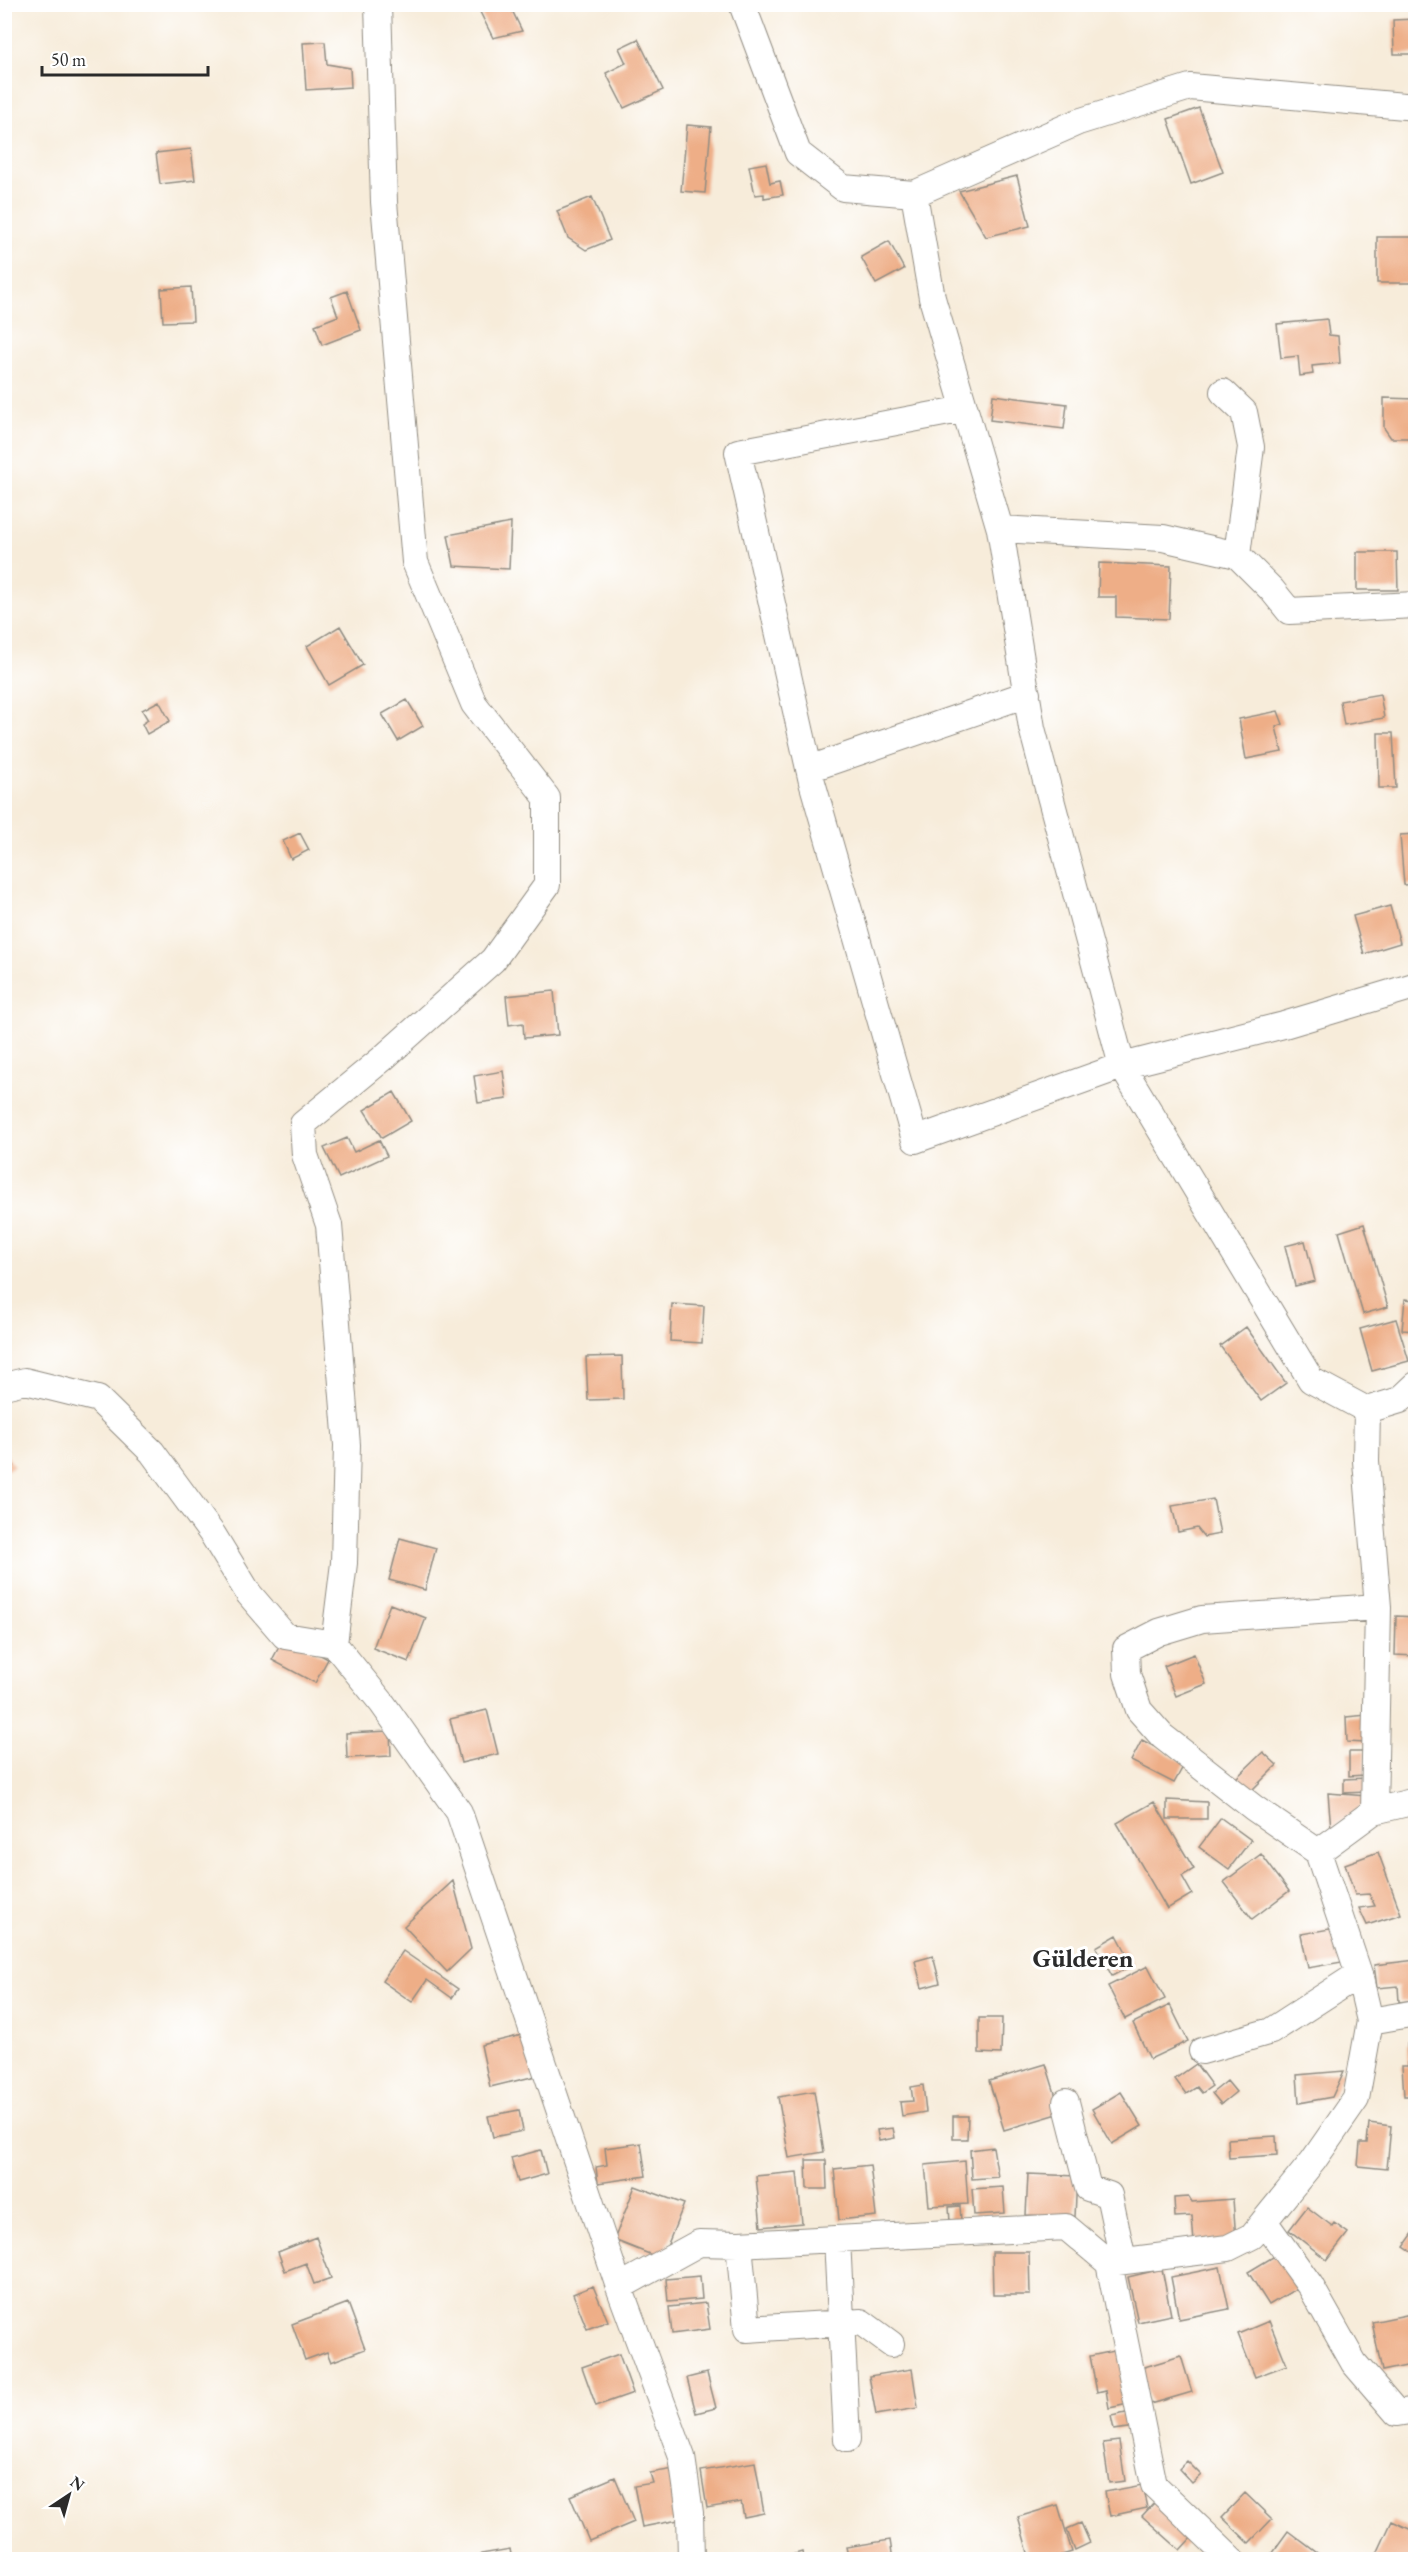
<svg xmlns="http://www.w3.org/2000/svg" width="1420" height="2564" viewBox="0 0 1420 2564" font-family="'EB Garamond',serif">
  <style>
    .building { fill: #eeae87 }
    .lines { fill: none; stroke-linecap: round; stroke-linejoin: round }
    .minor-casing { stroke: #918c82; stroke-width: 28 }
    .minor { stroke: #fff; stroke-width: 26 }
    .labels { text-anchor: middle; stroke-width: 6; stroke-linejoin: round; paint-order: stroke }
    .quarter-label { font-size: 26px; font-weight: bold; fill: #2b2b2b; stroke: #fff }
  </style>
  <rect width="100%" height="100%" fill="#fff"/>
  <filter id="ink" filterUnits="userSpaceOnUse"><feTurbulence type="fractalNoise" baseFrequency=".0167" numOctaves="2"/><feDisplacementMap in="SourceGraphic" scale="12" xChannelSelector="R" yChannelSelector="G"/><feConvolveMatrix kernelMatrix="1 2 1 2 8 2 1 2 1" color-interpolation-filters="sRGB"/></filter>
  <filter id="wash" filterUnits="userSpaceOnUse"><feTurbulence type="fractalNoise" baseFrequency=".008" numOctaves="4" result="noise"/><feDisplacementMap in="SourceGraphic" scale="24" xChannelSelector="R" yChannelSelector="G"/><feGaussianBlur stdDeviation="1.35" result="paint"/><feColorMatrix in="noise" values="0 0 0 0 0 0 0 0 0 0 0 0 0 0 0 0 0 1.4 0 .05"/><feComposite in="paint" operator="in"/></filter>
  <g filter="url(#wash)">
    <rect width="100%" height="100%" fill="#f7ecda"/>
    <g id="blocks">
      <!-- building -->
      <path class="building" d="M476,4h33l13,27 -29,7z
        M1416,19v35h-22l-1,-34z
        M638,39l25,51 -39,18 -18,-35 20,-10 -7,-15z
        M325,42l2,22 23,4 1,19 -45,3 -3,-47z
        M1199,108l24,64 -32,12 -23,-65z
        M687,125l24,2 -6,66 -24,-2z
        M191,149l4,31 -35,4 -4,-31z
        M766,163l4,20 10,-2 3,14 -19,3v-4l-9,1 -6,-29z
        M1017,176l13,50 -44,11 -27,-46z
        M592,197l18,43 -24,10 -18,-12 -11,-27z
        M1377,237h39v46h-39z
        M889,241l15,28 -28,15 -15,-27z
        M191,287l2,34 -30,1 -2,-33z
        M347,291l14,39 -39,15 -7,-20 23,-9 -7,-19z
        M1327,319l2,16 9,1 2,27 -28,3 1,8 -13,2 -2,-20 -17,2 -4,-34z
        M993,395l74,9 -3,25 -74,-9z
        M1384,398l32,1v39h-25l-7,-10z
        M511,523l-2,46 -55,-3 -6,-31z
        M1357,552h40l1,38h-41z
        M1099,563l72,3 -2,53 -53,-2v-20h-18z
        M340,626l23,39 -34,20 -22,-39z
        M1380,694l4,24 -40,7 -4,-24z
        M407,700l16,26 -25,15 -16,-27z
        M159,701l11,20 -23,13 -5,-10 6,-4 -6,-10z
        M1278,711l5,13 -7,3 6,25 -36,7 -7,-40z
        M1378,733h15l3,55h-17z
        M300,833l9,17 -18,9 -8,-18z
        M1416,834v50l-12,1 -4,-50z
        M1390,906l10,37 -36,11 -11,-38z
        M554,991l4,44 -34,3 -1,-15 -14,2 -3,-29z
        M503,1071l4,28 -29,4 -4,-27z
        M394,1092l17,29 -29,17 -18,-28z
        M347,1138l7,14 25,-12 8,16 -48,22 -15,-30z
        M1364,1224l24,83 -25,7 -24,-82z
        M1305,1241l10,40 -20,5 -10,-40z
        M1405,1299l11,1v31l-14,-1z
        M672,1304l32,2 -2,37 -32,-2z
        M1396,1319l13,42 -37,10 -12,-42z
        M1246,1327l40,56 -25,18 -41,-55z
        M622,1356l1,43 -35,1 -2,-43z
        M4,1451l10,15 -10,6z
        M1213,1499l7,35 -16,3 -7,-9 -19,4 -6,-26z
        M400,1538l36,10 -11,42 -36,-10z
        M390,1604l36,14 -17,44 -36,-14z
        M1396,1616l20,1v39l-21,-1z
        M285,1636l43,23 -13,24 -43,-23z
        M1194,1654l12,30 -30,12 -12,-30z
        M487,1710l11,44 -37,9 -11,-44z
        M1367,1715l-1,28 -19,-1 -1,-25z
        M390,1731l1,25 -44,2 -1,-25z
        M1142,1740l43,23 -11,20 -43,-22z
        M1263,1752l14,13 -28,28 -14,-14z
        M1349,1752h16v23l-16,1z
        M1367,1778v14l-23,1v-14z
        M1328,1793l39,3 -2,8 -34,25z
        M1167,1800l40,2v17h-40z
        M1154,1802l40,67 -12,7 10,18 -25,15 -50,-86z
        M1221,1818l30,22 -22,29 -30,-22z
        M1378,1852l23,62 -34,11 -8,-17 16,-2 -6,-12 -14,1 -10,-31z
        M1261,1854l28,37 -37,28 -28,-37z
        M453,1881l18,68 -24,23 -43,-46z
        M1335,1928l7,34 -34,6 -7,-34z
        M1117,1935l16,30 -21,11 -16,-29z
        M403,1951l55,38 -6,9 -25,-18 -15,22 -30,-21z
        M933,1956l7,27 -18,5 -7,-27z
        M1416,1960v40l-17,2 -1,-16 -21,2 -3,-23z
        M1148,1966l17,33 -40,20 -17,-33z
        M1170,2005l18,36 -38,18 -17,-36z
        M979,2018h23l-1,36 -22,-1z
        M526,2034l10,42 -46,11 -9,-42z
        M1407,2044h9v52h-12l-2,-30h6z
        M1046,2064l15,49 -57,17 -15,-49z
        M1196,2064l16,22 -10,7 -5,-6 -11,7 -11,-15z
        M1344,2071l-12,26 -33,6 -2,-28z
        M1227,2081l9,11 -15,12 -9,-11z
        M923,2085l3,27 -24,4 -2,-14 13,-1 -2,-14z
        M814,2091l10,61 -35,6 -11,-61z
        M1121,2092l21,34 -30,18 -20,-35z
        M519,2110l4,21 -30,6 -5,-21z
        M953,2116h15l-1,23h-14z
        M1369,2123l22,3 -4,43 -29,-3 2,-23h7z
        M893,2128l2,10 -16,3 -2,-11z
        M1276,2136l1,19 -48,3 -1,-19z
        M641,2143l5,33 -48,7 -2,-16 11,-2 -2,-17z
        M993,2147l5,30 -26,2 -2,-29z
        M541,2150l6,24 -29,8 -7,-24z
        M806,2160h20l1,29h-20z
        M965,2161l3,43 -39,2 -4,-41z
        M870,2165l6,51 -37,4 -5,-51z
        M797,2172l5,51 -41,4 -5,-51z
        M1028,2174l49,2 -2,41 -49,-2z
        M635,2186l49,18 -22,55 -48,-19z
        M1003,2187l2,26 -31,2 -2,-26z
        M1189,2197l3,5 41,-3 3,41 -42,3 -2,-27 -17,1 -1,-19z
        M960,2206l1,15 -11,1 -1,-15z
        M1307,2207l25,19 2,-3 14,10 -21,27 -38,-30z
        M1416,2229v25l-12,-8z
        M316,2237l15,41 -17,6 -8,-21 -21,8 -7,-19z
        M992,2252h37l1,43h-37z
        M1278,2254l21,33 -30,18 -21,-33z
        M1220,2267l9,42 -50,10 -8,-42z
        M1162,2269l9,46 -33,7 -10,-45z
        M700,2276l2,23 -34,3 -2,-23z
        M593,2286l15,35 -21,8 -14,-35z
        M348,2303l17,46 -34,13 -4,-10 -22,8 -13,-36z
        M706,2303l4,26 -38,5 -3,-27z
        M1416,2313v51l-34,7 -10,-49z
        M1269,2321l18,44 -32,12 -17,-43z
        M1119,2350l14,53 -24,5 -3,-18 -9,2 -7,-36z
        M619,2354l14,39 -37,13 -14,-39z
        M1181,2356l11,36 -41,12 -10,-36z
        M912,2369l6,39 -42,7 -7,-39z
        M707,2373l9,35 -20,5 -9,-35z
        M1131,2412l3,15 -20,3 -3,-14z
        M1119,2441l6,40 -16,2 -6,-40z
        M1187,2461l14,14 -9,8 -13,-14z
        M755,2462l9,51 -20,4 -3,-15 -34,6 -6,-37z
        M674,2469l10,50 -42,8 -8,-41 19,-3 -3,-10z
        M615,2477l19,45 -45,19 -19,-45z
        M1142,2485l5,23 -37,8 -5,-24z
        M1245,2493l27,26 -23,24 -27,-26z
        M1155,2502l37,35 -12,13 -38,-34z
        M1058,2505l14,47 -26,8h-16l-12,-43z
        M1392,2521l24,11v14l-7,14h-35z
        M1081,2523l9,20 -15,7 -8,-21z
        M1288,2531l33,25 -3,4h-51z
        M890,2540l3,20h-44l-3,-13z
        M510,2549l2,11h-30l-1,-6z
        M802,2552l2,8h-26v-1z
        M630,2554l1,6h-15l-1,-5z"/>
    </g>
  </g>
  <g filter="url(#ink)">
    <use href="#blocks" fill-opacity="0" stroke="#918c82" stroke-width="1.5"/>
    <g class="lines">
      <defs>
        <path id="minor" d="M378,4l6,198 31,360 59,142 73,94v87l-54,75 -111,99 -79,65 2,31 24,70 18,220 -3,118 -10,81 48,59 77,109 160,475
          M742,4l56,149 45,35 71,6 18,104 68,231 32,199 90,338 189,314 56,30
          M914,194l164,-72 112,-35 226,20
          M1223,392l21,20 7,35 -14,108
          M965,409l-227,43 74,330 103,358 207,-74 162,-41 130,-39
          M1000,529l163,9 74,17 35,35 17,21 127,-6
          M809,769l218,-75
          M4,1386l21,-5 73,18 54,53 61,83 36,59 36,42 49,8
          M1374,1811l4,-204 -12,-146 1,-51 33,-10 16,-15
          M1318,1852l56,-41 42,-10
          M1370,2021l-11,-47 -41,-122 -64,-44 -92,-72 -23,-26 -12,-36 -1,-25 33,-17 43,-13 176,-12
          M1202,2051l69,-20 88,-57
          M1066,2102l22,86 21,7 14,65
          M1264,2221l46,64 44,78 43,50 19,-3
          M837,2239l10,200
          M739,2244l8,85 114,-7 30,22
          M1109,2263l45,222 78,75
          M691,2560l-1,-47 -8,-56 -63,-170 80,-44 40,1 327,-17 43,36 119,-15 24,-12 61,-75 43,-62 14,-78 46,-8"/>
      </defs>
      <!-- minor casing -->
      <use href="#minor" class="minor-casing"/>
      <!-- minor -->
      <use href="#minor" class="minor"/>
    </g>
  </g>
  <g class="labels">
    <!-- quarter labels -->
    <g class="quarter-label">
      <text x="1083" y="1967">Gülderen</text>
    </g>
  </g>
  <!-- margin -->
  <rect width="1420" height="2564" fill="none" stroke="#fff" stroke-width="24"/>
  <!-- north arrow -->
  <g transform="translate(69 2495) rotate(36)" stroke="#ffffff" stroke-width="4.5" paint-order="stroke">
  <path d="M0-4.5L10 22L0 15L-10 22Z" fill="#2b2b2b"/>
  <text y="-9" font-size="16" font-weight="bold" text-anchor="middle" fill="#2b2b2b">N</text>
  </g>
  <!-- scale -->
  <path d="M42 66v9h166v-9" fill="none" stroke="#2b2b2b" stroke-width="3"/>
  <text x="51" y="66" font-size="18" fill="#2b2b2b" stroke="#ffffff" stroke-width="4.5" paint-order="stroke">50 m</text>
</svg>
